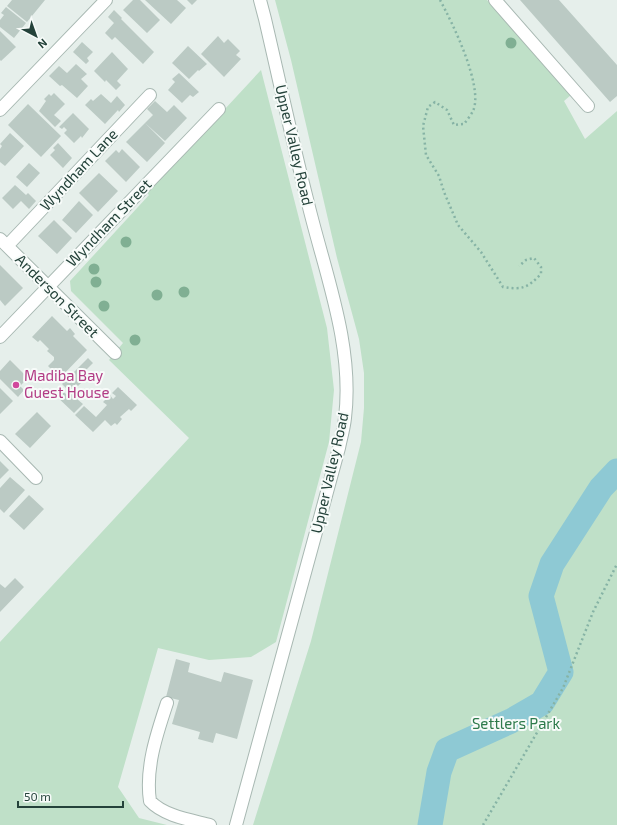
<svg xmlns="http://www.w3.org/2000/svg" width="617" height="825" viewBox="0 0 617 825" font-family="'Exo 2',sans-serif">
  <style>
    .green { fill: #bfe0c8 }
    .lines { fill: none; stroke-linecap: round; stroke-linejoin: round }
    .river { stroke: #8ec9d4; stroke-width: 25 }
    .building { fill: #bbcac4 }
    .minor-casing { stroke: #a8b8b2; stroke-width: 14 }
    .path { stroke: #86b3a5; stroke-width: 2.5; stroke-dasharray: 2 3; stroke-linecap: butt }
    .minor { stroke: #fff; stroke-width: 12 }
    .tree { fill: #80af93 }
    .hotel-dot { fill: #d1479c; stroke: #f7fbf9; stroke-width: 1.5 }
    .labels { text-anchor: middle; stroke-width: 4; stroke-linejoin: round; paint-order: stroke }
    .street-label { font-size: 15px; fill: #24423a; stroke: #f7fbf9 }
    .hotel-label { font-size: 15px; fill: #b23c85; stroke: #f7fbf9; text-anchor: start }
    .park-label { font-size: 15px; fill: #2d7a4b; stroke: #f7fbf9 }
  </style>
  <rect width="100%" height="100%" fill="#e6efeb"/>
  <!-- green -->
  <path class="green" d="M275,0h212l84,95 -7,6 21,38 32,-28v714h-364l58,-184 50,-199 3,-34v-35l-5,-34 -22,-81 -46,-198z
    M261,70l66,258 7,62 -5,52 -53,200 -25,15 -42,3 -51,-12 -40,139 21,31 28,7h-167v-183l189,-204 -80,-78 14,-17 -52,-52 -1,-10 79,-86 -2,-2z"/>
  <g class="lines">
    <!-- river -->
    <path class="river" d="M430,825l9,-53 8,-22 64,-29 31,-18 19,-31 -20,-76 11,-32 49,-76 16,-17"/>
  </g>
  <!-- building -->
  <path class="building" d="M12,0h33l-18,22 -20,-16z
    M133,0h7l20,20 -13,13 -24,-23z
    M145,0h32l9,8 -15,16z
    M187,0h10l-5,5z
    M520,0h39l58,65v31l-7,6z
    M6,7l20,16 -12,15 -14,-11v-7l4,-5 -3,-2z
    M114,10l8,8 -1,1 33,33 -11,12 -28,-27 -3,3 -7,-7 9,-10 -6,-6z
    M0,31l16,16 -15,14 -1,-1z
    M218,36l6,7 4,-4 12,12 -4,4 5,4 -17,18 -23,-23z
    M82,42l11,10 -6,6 2,3 -3,3 -13,-12z
    M188,46l19,18 -8,7 -1,-1 -9,9 -17,-16z
    M112,52l16,17 -11,12 4,4 -5,5 -10,-10 -1,2 -11,-11z
    M76,64l11,10 -6,5 7,7 -11,12 -15,-13 -2,1 -11,-10 10,-10 8,7z
    M179,73l20,19 -6,5 -3,-2 -8,8 -14,-13 7,-8 -3,-3z
    M54,93l11,11 -11,11 7,6 -6,6 -16,-16 7,-10 -2,-2 5,-5 2,2z
    M101,94l10,9 6,-7 8,9 -6,7 -1,-2 -13,14 -20,-19 6,-6 2,2z
    M155,101l12,11 7,-7 13,13 -22,23 -20,-18 8,-8 -6,-6z
    M28,104l33,32 -20,21 -33,-32z
    M73,113l16,16 -7,9 -1,-2 -7,7 -10,-10 3,-3 -3,-3 -2,2 -3,-2z
    M145,123l20,20 -18,19 -21,-20z
    M10,133l14,13 -19,20 -5,-4v-13l2,-3 -2,-2z
    M58,143l14,15 -9,10 -13,-13 5,-5 -2,-2z
    M122,149l18,18 -14,15 -21,-21 11,-11 3,3z
    M29,163l11,10 -13,14 -11,-10z
    M99,173l19,18 -20,21 -19,-19z
    M15,185l11,10 2,-2 8,8 -7,8 -8,-8 -8,8 -11,-11z
    M79,201l14,14 -17,18 -14,-13z
    M54,220l18,18 -15,16 -19,-18z
    M0,265l23,23 -18,18 -5,-6z
    M52,316l15,15 3,-3 5,6 -2,2 14,14 -27,28 -12,-12 6,-6v-3l-7,-6 2,-2 -9,-9 -2,2 -6,-5z
    M88,358l5,5 -8,8 1,2 -6,7 2,2 -4,4 -2,-2 -5,4 9,9 -3,2 6,5 -9,9 -20,-19 6,-6 6,6 3,-3 -7,-7z
    M10,360l18,18 -8,8 4,4 -6,7 -18,-18v-8z
    M118,387l19,18 -6,6 -2,-2 -9,8 2,2 -5,6 -2,-2 -4,3 -6,-6 -12,12 -18,-17 9,-9 12,11 11,-12 -4,-3 7,-7 3,4 3,-3 -4,-3z
    M0,388l13,13 -13,13z
    M37,412l14,14 -21,22 -15,-14z
    M0,461l9,9 -9,9z
    M10,477l15,13 -21,23 -4,-4v-21z
    M29,495l15,14 -20,21 -15,-14z
    M15,578l9,9 -24,25v-28l5,4z
    M176,659l14,4 -2,9 33,10 3,-10 29,8 -16,59 -21,-6 -3,10 -15,-4 2,-7 -28,-8 7,-24 -13,-3z"/>
  <g class="lines">
    <defs>
      <path id="minor" d="M495,0l93,106
        M0,110l106,-110
        M0,239l115,114
        M7,246l143,-151
        M0,337l219,-228
        M0,441l36,37
        M167,703c-10,30 -22,65 -17,98 14,15 41,19 60,24
        M236,825l103,-377c2,-10 5,-20 6,-30 9,-74 -21,-147 -38,-219 -15,-59 -28,-120 -42,-180l-5,-19"/>
    </defs>
    <!-- minor casing -->
    <use href="#minor" class="minor-casing"/>
    <!-- path -->
    <path class="path" d="M440,0c12,22 44,87 33,111 -2,4 -6,9 -9,13l-10,1 -7,-15 -12,-8 -7,5 -5,19 3,29 13,21 5,16 14,33 23,27 22,35c20,3 24,1 38,-13v-7l-7,-9 -8,2 -7,6
      M483,825l80,-137 30,-76 24,-48"/>
    <!-- minor -->
    <use href="#minor" class="minor"/>
  </g>
  <!-- trees -->
  <g class="tree">
    <circle cx="511" cy="43" r="5.5"/>
    <circle cx="126" cy="242" r="5.5"/>
    <circle cx="94" cy="269" r="5.5"/>
    <circle cx="96" cy="282" r="5.5"/>
    <circle cx="184" cy="292" r="5.5"/>
    <circle cx="157" cy="295" r="5.5"/>
    <circle cx="104" cy="306" r="5.5"/>
    <circle cx="135" cy="340" r="5.5"/>
  </g>
  <!-- markers -->
  <circle class="hotel-dot" cx="16" cy="385" r="4"/>
  <g class="labels">
    <!-- street labels -->
    <g class="street-label">
      <text transform="translate(294 145) rotate(77)" y="5">Upper Valley Road</text>
      <text transform="translate(79 170) rotate(-47)" y="5">Wyndham Lane</text>
      <text transform="translate(109 223) rotate(-46)" y="5">Wyndham Street</text>
      <text transform="translate(57 296) rotate(45)" y="5">Anderson Street</text>
      <text transform="translate(330 473) rotate(-77)" y="5">Upper Valley Road</text>
    </g>
    <!-- hotel labels -->
    <g class="hotel-label">
      <text x="24" y="381">Madiba Bay<tspan x="24" dy="17">Guest House</tspan></text>
    </g>
    <!-- park labels -->
    <g class="park-label">
      <text x="516" y="729">Settlers Park</text>
    </g>
  </g>
  <!-- north arrow -->
  <g transform="translate(36 36) rotate(139)" stroke="#f7fbf9" stroke-width="3" paint-order="stroke">
  <path d="M0-3L7 15L0 10L-7 15Z" fill="#24423a"/>
  <text y="-6" font-size="11" font-weight="bold" text-anchor="middle" fill="#24423a">N</text>
  </g>
  <!-- scale -->
  <path d="M18 801v6h105v-6" fill="none" stroke="#24423a" stroke-width="2"/>
  <text x="24" y="801" font-size="12" fill="#24423a" stroke="#f7fbf9" stroke-width="3" paint-order="stroke">50 m</text>
</svg>
